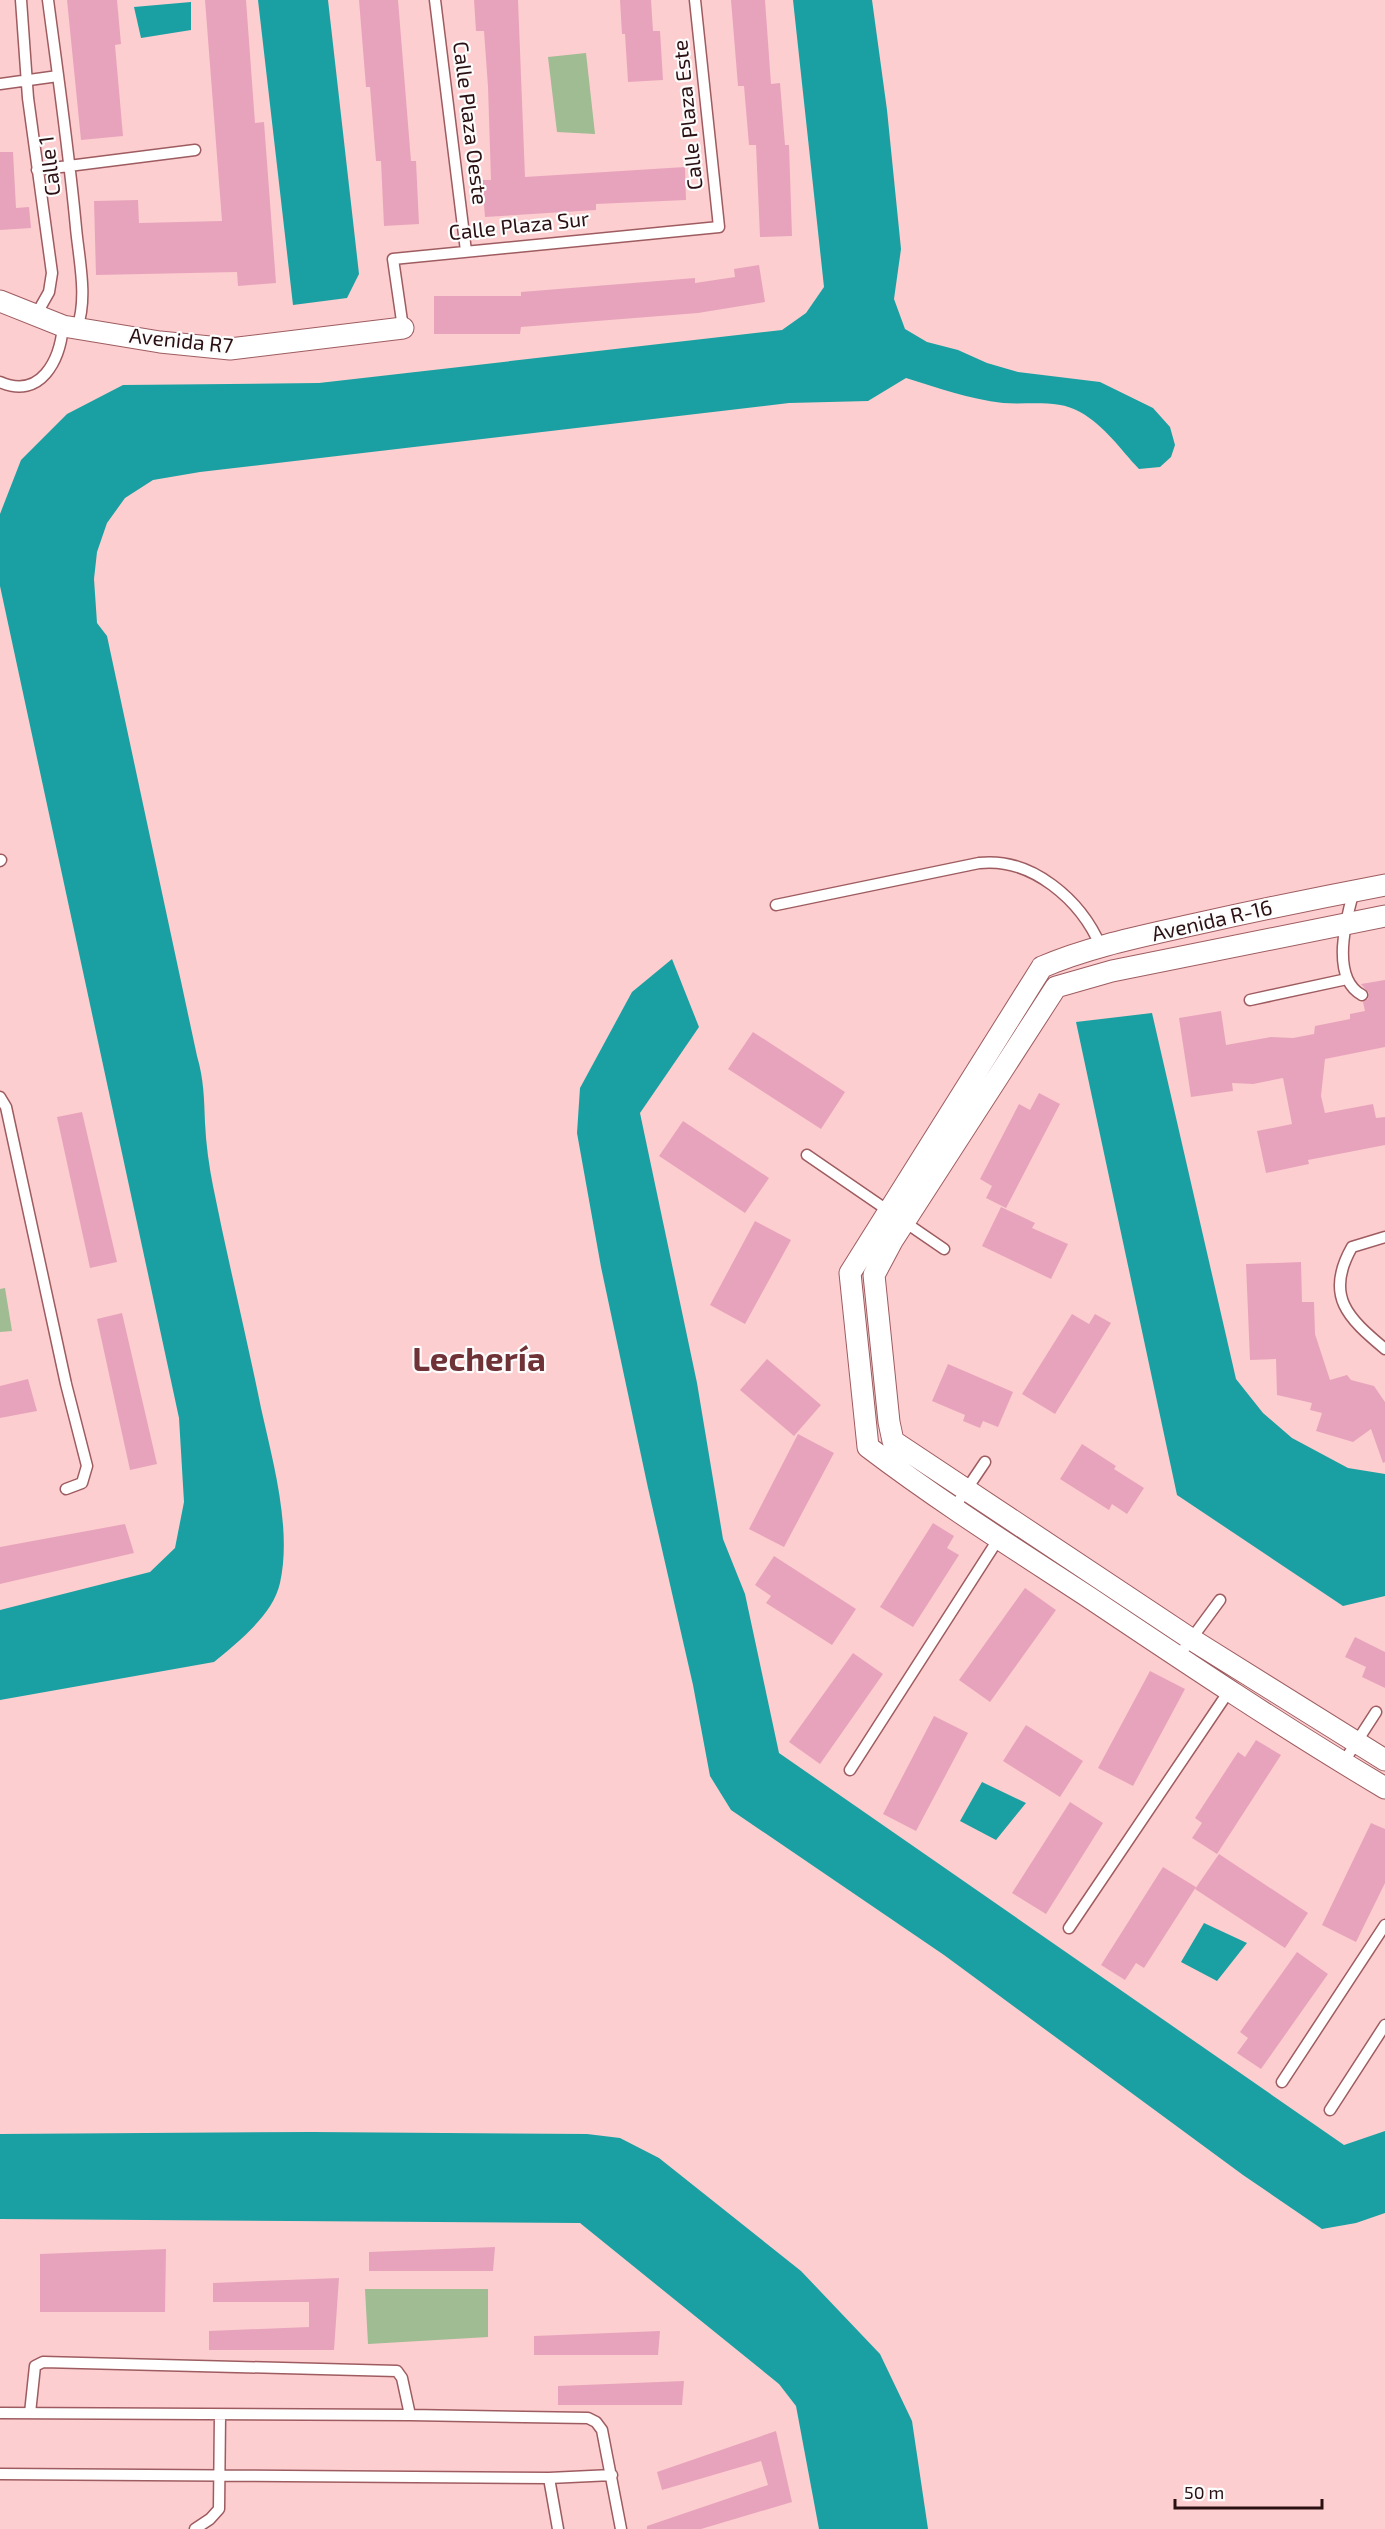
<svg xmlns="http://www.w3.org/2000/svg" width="1385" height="2529" viewBox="0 0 1385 2529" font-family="'Exo 2',sans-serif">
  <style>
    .green { fill: #9fbc93 }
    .water { fill: #1aa0a2 }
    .building { fill: #e8a3bc }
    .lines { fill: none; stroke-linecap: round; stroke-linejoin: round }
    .service-casing { stroke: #9e5c60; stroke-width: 13 }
    .minor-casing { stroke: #9e5c60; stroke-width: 23 }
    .service { stroke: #fff; stroke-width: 10 }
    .minor { stroke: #fff; stroke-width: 21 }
    .labels { text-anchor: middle; stroke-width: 4.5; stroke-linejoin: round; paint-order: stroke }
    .street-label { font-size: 21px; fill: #2a1012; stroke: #fcfcfc }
    .town-label { font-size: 33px; font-weight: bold; fill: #6f3237; stroke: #fcfcfc }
  </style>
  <rect width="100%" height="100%" fill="#fccecf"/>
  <!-- green -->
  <path class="green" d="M586,53l9,81 -38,-2 -9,-75z
    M5,1288l7,43 -12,1v-43z
    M365,2289h123v48l-120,7z"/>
  <!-- water -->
  <path class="water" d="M258,0h70l31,274 -12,24 -54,7z
    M793,0h79l15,110 14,139 -7,50 11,30 22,13 31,8 29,13 31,9 82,10 53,26 17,19 5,18 -4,12 -11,10 -21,2c-18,-19 -35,-44 -59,-57 -22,-13 -52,-7 -77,-9 -34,-4 -65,-15 -97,-25l-38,23 -79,2 -589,69 -47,8 -28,18 -18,25 -10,29 -3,27 3,44 10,13 90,420c7,24 7,43 8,67 1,21 4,43 8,63 15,75 33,148 48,222 12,54 31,121 19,175 -7,32 -42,59 -66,79l-214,38v-90l150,-38 25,-24 9,-46 -5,-84 -179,-832v-72l21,-54 46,-46 56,-29 196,-2 463,-53 24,-17 18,-26z
    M191,2v28l-50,8 -7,-31z
    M672,959l27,68 -59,86 57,270 26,156 22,55 34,159 565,392 41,-14v82l-29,10 -34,6 -79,-54 -299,-220 -213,-145 -21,-34 -17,-91 -45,-197 -47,-221 -24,-134 3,-45 52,-96z
    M1152,1013l84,366 27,34 29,25 56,30 37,6v122l-42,10 -166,-111 -101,-473z
    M982,1782l44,21 -30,37 -36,-19z
    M1204,1923l43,20 -30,38 -36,-19z
    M312,2132l275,2 33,4 39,20 142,113 79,83 32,67 16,108h-109l-23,-123 -17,-22 -199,-161 -580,-4v-85z"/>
  <!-- building -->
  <path class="building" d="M67,0h50l4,44 -6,1 8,91 -42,4z
    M205,0h41l9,123 9,-1 12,161 -38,3 -1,-14 -141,3 -2,-74 44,-1 1,23 83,-2z
    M359,0h39l13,161h5l3,63 -35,2 -3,-65h-5l-6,-74h-4z
    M474,0h44l7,177 160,-10 1,33 -90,4v6l-111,7 -3,-37h9l-3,-93 -4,-56h-8z
    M620,0h31l2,31h7l3,49 -35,2 -3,-48h-3z
    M731,0h34l6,84 9,-1 5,62h4l3,91 -32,1 -4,-92h-7l-5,-59h-6z
    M0,152h13l3,56 13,-1 2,21 -31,2z
    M759,265l6,37 -67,11 -177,14 -1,7h-86v-38h87v-4l174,-14v5l40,-6 -1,-8z
    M1385,980v67l-60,12 -4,37 4,17 48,-9 3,14 9,-1v28l-77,15 1,4 -43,9 -9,-42 35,-7 -9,-46 -30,6 -21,-1 1,8 -42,6 -12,-79 42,-7 5,34 45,-8 22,1 21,-4 1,-8 35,-7v-5l15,-3 -2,-9 5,-3 1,-6 -8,-9z
    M753,1032l92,60 -24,37 -93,-60z
    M1039,1093l21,11 -54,104 -20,-10 6,-12 -12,-7 39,-75 11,6z
    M82,1112l35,150 -27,6 -33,-151z
    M683,1121l86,57 -24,35 -86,-57z
    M1001,1207l34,16 -3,5 36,16 -17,35 -69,-33z
    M755,1221l36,19 -46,84 -35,-19z
    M1301,1262l1,40h12l1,32 15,46 17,-5 4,5 23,6 11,16v60l-2,1 -12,-34 -18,13 -37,-11 6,-18 -12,-3 2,-7 -35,-8 -1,-36 -26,1 -4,-96z
    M122,1313l35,151 -27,6 -33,-151z
    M1072,1314l17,10 6,-10 16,9 -56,91 -33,-20z
    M767,1359l54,46 -27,31 -54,-46z
    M948,1364l65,28 -15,35 -15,-6 -3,7 -17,-7 2,-6 -33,-14z
    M28,1379l9,32 -37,7v-32z
    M798,1434l36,19 -50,94 -35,-18z
    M1082,1444l34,22 -2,3 30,19 -17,26 -15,-10 -3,6 -49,-31z
    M933,1523l21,13 -7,12 12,7 -46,72 -33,-20z
    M125,1524l9,29 -134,31v-37z
    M774,1556l82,53 -24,36 -66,-42 5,-7 -16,-11z
    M1025,1588l31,22 -66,92 -31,-22z
    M1355,1637l30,15v36l-23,-11 4,-10 -21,-10z
    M853,1653l30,21 -63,90 -31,-22z
    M1150,1671l35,18 -52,97 -35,-18z
    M934,1716l34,17 -52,98 -33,-17z
    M1026,1725l57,36 -23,36 -57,-36z
    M1256,1740l25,15 -64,99 -25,-16 10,-15 -7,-5 43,-66 7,5z
    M1070,1802l33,21 -57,91 -34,-21z
    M1371,1823l14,6v54l-29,59 -34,-17z
    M1219,1854l89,59 -23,35 -90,-59z
    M1163,1867l33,20 -52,81 -8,-5 -11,17 -24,-15z
    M1297,1952l31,22 -67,95 -24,-16 11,-15 -8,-6z
    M495,2247l-2,24h-124v-19z
    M166,2249l-1,63h-125v-58z
    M339,2278l-5,72h-125v-19l100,-4v-25h-96v-19z
    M660,2331l-2,24h-124v-19z
    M684,2381l-2,24h-124v-19z
    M776,2431l16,71 -91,27h-54v-3l121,-41 -7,-24 -99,29 -5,-18z"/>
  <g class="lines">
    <defs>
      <path id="service" d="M21,0l7,98 24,175 -3,19 -13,23
        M48,0c10,76 21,152 28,228 3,32 12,70 1,100
        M435,0l31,251
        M0,84l58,-8
        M37,170l158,-20
        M403,328l-10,-69 326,-32 -24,-227
        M0,382c41,18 60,-22 63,-56
        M0,861l1,-1
        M1354,891c-8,27 -24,87 8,104
        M776,905l203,-42c53,-6 102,37 122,84
        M1250,1000l97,-21
        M0,1097l6,10 60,277 21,82 -5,17 -16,6
        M807,1155l137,94
        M1385,1237l-33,10c-28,49 -4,71 33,102
        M954,1508l31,-46
        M1178,1657l42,-57
        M1343,1763l33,-51
        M850,1770l149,-232
        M1069,1928l160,-237
        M1282,2082l103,-157
        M1330,2110l55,-85
        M0,2413l410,2 178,3 8,4 6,8 19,99
        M30,2413l5,-47 8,-4 354,9 5,7 8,37
        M0,2474l549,4 63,-3
        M549,2478l9,51
        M195,2529l15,-10 9,-10 1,-94"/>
      <path id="minor" d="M0,301l63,25 97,16 70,7 173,-21
        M1042,967l-192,306 18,174c71,54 147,102 222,151 97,65 194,130 295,190
        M1042,967c49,-21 102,-31 154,-43 63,-14 126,-27 189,-39
        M1056,987l-164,254 -18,34 15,147 4,19 298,198 194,121
        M1056,987l56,-16 273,-55"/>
    </defs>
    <!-- service casing -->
    <use href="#service" class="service-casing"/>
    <!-- minor casing -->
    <use href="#minor" class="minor-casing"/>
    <!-- service -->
    <use href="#service" class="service"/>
    <!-- minor -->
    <use href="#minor" class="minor"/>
  </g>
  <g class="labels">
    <!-- street labels -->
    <g class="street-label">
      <text transform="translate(688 115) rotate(-96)" y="7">Calle Plaza Este</text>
      <text transform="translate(470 123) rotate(83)" y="7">Calle Plaza Oeste</text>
      <text transform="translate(50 166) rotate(-97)" y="7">Calle 1</text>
      <text transform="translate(519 226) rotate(-6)" y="7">Calle Plaza Sur</text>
      <text transform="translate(181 341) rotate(6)" y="7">Avenida R7</text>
      <text transform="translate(1212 921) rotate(-13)" y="7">Avenida R-16</text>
    </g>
    <!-- town labels -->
    <g class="town-label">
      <text x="479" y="1371">Lechería</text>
    </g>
  </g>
  <!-- scale -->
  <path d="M1175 2499v9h147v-9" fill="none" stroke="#2a1012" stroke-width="3"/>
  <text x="1184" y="2499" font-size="18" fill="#2a1012" stroke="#fcfcfc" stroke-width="4.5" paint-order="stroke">50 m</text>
</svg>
